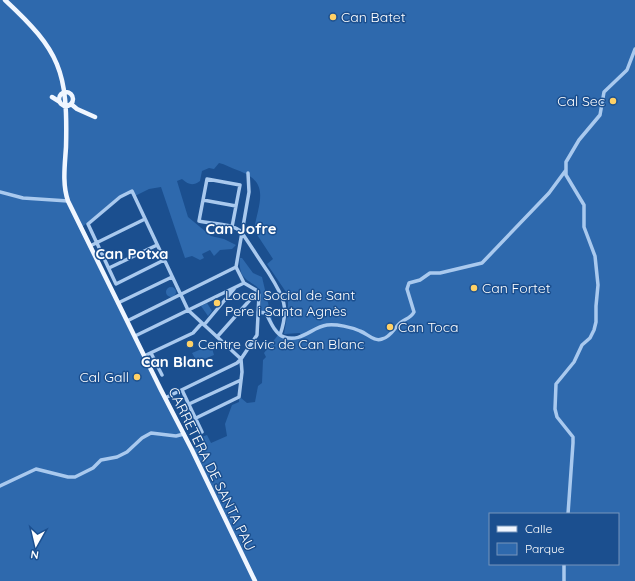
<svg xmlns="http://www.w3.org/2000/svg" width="635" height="581" viewBox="0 0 635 581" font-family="Quicksand,sans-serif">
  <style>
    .green { fill: #2e69ad; fill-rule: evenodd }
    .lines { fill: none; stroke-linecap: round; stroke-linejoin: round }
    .minor { stroke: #a9c9ee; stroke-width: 3.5 }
    .major { stroke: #f0f6ff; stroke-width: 4.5 }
    .poi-dot { fill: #ffd166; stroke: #1b4f8f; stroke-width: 1.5 }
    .labels { text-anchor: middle; stroke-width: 3; stroke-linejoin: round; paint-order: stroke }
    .poi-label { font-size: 14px; fill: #fff; stroke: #1b4f8f; text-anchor: start }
    .street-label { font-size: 14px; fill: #fff; stroke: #1b4f8f }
    .neighbourhood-label { font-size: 15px; font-weight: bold; fill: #fff; stroke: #1b4f8f }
  </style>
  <rect width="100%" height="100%" fill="#1b4f8f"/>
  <!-- green -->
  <path class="green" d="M0,0h635v581h-635zM219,163c6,1 12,5 18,7 34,12 22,31 17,60l19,29 -6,5 21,31v15l-4,24 16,-1 1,3h-18l-10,-12 -11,-47 -9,-4 -11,-15h-2c-3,27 17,21 21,36 1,6 -1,15 -2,22l6,-2 13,21 -14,18 2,4 -3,3 -1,23 -4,3 -3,16 -8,1 -6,-5 -2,1v3l-7,3 -7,19 2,12 -16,7 -4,-8 -5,2 4,7 -16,4 -109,-220 38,-32 14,-4 2,4 14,-7 12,-2 24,71 7,-2 8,4 4,-2 -2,-4 8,-4 4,6 6,-6 12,-1 4,-4 -12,-6 -13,-3 -23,-19 -11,-36 5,-2c7,6 11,7 18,2l2,-10 7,-3 5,1zM490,514h128v50h-128z
    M166 292a5 5 0 1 1 10 0a5 5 0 1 1-10 0Z
    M207,303l5,8 -4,5 -7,-10z
    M211,345l3,10 -17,7 -5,-9z"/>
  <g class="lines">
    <!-- minor -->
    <path class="minor" d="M0,192l23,6 45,3
      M203,200l33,6
      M232,227l8,-42 -33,-6 -8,42c13,3 35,2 43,12 9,13 17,26 26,39 15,24 22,34 12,63
      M90,246l55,-27
      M164,260l-48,24 -28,-60 32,-27 12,-6 56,119 53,49 -4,4 -72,35
      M109,268l48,-23
      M118,303l54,-26
      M258,312l8,1c4,8 9,21 18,24 17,6 28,-10 43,-12 10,-1 24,2 33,6 8,3 14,11 22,8 9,-2 12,-11 18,-16 5,-4 11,-5 14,-11l-7,-23 2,-6 11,-3 10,-7h10l42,-10 67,-70 17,-23
      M127,321l109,-54
      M204,325l30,-36
      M135,336l109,-53
      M217,337l40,-45
      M151,353l11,22
      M144,356l49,-23 9,-10
      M182,390l20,42
      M189,404l52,-24
      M196,418l43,-21 3,-25 -1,-13 16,-24 2,-40 -3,-5 -12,-7 -8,-16 13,-75 -1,-19
      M0,486l36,-17 32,8h7l18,-9 8,-8 16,-3 10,-5 15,-14 9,-5 25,3 8,-2
      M568,514l5,-71v-6l-16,-20 -2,-8 1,-25 18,-22 8,-17 8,-7 4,-8 2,-8v-16l2,-21 -3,-29 -11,-29v-22l-18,-30v-13l13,-22 21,-25 4,-23 23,-22 8,-21
      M564,581v-17"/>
    <!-- major -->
    <path class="major" d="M5,0c55,51 63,71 61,147 -1,17 -4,37 2,54l93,189 31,60 63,131
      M59 99a7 7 0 1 1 14 0a7 7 0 1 1-14 0Z
      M52,97l8,5
      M70,105l1,-1 6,5 18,8"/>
  </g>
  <!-- markers -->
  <g class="poi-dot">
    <circle cx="333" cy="17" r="4"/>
    <circle cx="613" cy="101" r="4"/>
    <circle cx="474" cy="288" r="4"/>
    <circle cx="217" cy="303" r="4"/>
    <circle cx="390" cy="327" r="4"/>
    <circle cx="190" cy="344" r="4"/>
    <circle cx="137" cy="377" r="4"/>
  </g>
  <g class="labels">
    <!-- poi labels -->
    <g class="poi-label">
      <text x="341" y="22">Can Batet</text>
      <text x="605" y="106" text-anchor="end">Cal Sec</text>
      <text x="482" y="293">Can Fortet</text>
      <text x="225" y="300">Local Social de Sant<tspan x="225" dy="16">Pere i Santa Agnès</tspan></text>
      <text x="398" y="332">Can Toca</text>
      <text x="198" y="349">Centre Cívic de Can Blanc</text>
      <text x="129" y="382" text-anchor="end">Cal Gall</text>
    </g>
    <!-- street labels -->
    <g class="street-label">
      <text transform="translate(212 469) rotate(64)" y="5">CARRETERA DE SANTA PAU</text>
    </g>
    <!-- neighbourhood labels -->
    <g class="neighbourhood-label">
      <text x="241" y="234">Can Jofre</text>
      <text x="132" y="259">Can Potxa</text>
      <text x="177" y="367">Can Blanc</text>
    </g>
  </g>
  <!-- legend -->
  <rect x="489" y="513" width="130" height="52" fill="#1b4f8f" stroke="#7695bc"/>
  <rect x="497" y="526" width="20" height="6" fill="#f0f6ff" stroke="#7695bc"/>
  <text x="525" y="533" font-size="12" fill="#ffffff">Calle</text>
  <rect x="497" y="543" width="20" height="12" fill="#2e69ad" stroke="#7695bc"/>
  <text x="525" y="553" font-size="12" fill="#ffffff">Parque</text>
  <!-- north arrow -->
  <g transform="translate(36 545) rotate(188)" stroke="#1b4f8f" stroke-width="3" paint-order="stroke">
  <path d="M0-3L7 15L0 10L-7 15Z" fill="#ffffff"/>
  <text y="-6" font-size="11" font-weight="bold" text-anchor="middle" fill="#ffffff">N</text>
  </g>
</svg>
